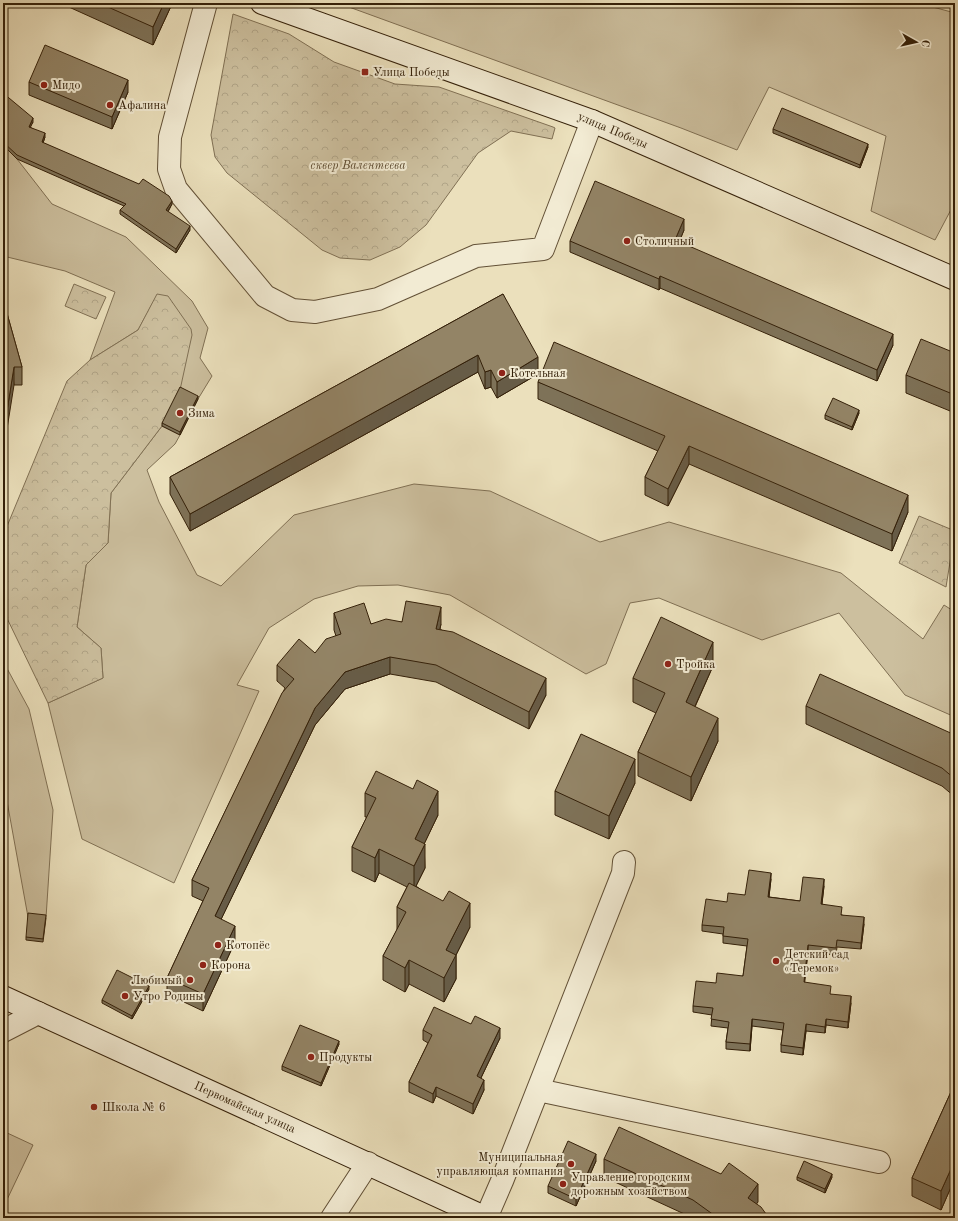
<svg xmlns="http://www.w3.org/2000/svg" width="958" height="1221" viewBox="0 0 958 1221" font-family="'Old Standard TT',serif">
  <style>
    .grass { fill: #ccbf9e; stroke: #807054 }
    .forest { fill: url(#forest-crowns); stroke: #807054 }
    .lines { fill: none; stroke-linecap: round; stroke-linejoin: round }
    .street-casing { stroke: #625036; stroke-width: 24 }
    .secondary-casing { stroke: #342009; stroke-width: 24 }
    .street { stroke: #f2ebd3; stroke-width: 22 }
    .secondary { stroke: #f2ebd3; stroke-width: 22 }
    .wall { fill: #7e7258; stroke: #342009 }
    .shaded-wall { fill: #675c47; stroke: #342009 }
    .building { fill: #938466; stroke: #342009 }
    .poi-dot { fill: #8f2418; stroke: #f2ebd3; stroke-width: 1.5 }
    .labels { text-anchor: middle; stroke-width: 4; stroke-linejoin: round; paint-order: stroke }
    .poi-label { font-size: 12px; fill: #342009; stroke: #f2ebd3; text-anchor: start }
    .street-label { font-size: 12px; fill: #342009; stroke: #f2ebd3 }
    .park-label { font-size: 12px; font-style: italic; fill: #5a482e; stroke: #f2ebd3 }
  </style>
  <defs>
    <pattern id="forest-crowns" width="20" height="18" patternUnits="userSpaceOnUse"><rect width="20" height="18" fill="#ccbf9e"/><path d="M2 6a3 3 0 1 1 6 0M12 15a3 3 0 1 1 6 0" fill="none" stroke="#b0a487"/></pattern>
  </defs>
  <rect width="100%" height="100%" fill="#ebe0bc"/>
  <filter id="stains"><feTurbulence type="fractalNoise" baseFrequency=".005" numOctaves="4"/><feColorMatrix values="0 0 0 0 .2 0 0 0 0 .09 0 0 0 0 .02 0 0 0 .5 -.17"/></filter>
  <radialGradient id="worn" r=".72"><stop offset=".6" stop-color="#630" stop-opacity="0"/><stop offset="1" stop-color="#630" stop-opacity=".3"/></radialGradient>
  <!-- grass -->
  <path class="grass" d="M338,3h580l37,10v189l-20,38 -64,-29 15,-75 -117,-49 -32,63 -56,-22z
    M3,145l14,14 35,45 74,33 66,64 16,27 -8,30 12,18 -14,23 -18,-9 -23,-95 -19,35 -48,30 25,-68 -50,-21 -62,-15z
    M162,426l18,9 -5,9 -28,26 12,32 38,73 24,11 73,-71 120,-31 76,7 110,51 69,-20 172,51 82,66 21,-34 11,7v105l-50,-22 -66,-82 -77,27 -103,-42 -29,5 -24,61 -20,10 -136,-79 -52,-10 -40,1 -44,13 -45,29 -32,57 22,6 -85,192 -92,-44 -34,-136 55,-25 -2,-30 -24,-21 9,-62 22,-22 3,-50z
    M3,661l26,48 24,101 -7,108 -18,-1 -25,-138z
    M3,1131l30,14 -30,63z"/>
  <!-- forest -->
  <path class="forest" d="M233,14l56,20 45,28 61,22 44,3 114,40 2,1 -3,11 -41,-8 -33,22 -52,72 -26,22 -30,13 -30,-2 -18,-8 -95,-77 -12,-16 -4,-22z
    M74,284l32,13 -10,22 -31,-13z
    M157,294l11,2 23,33 1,6 -12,55 -18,36 -51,67 -3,50 -22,22 -9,62 24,21 2,30 -55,25 -45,-93v-74l64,-155 23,-21 48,-30z
    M919,516l36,15 -9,56 -47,-24z"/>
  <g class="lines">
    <defs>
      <path id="street" d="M206,3l-36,134 -1,32 7,20 89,107 27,14 23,2 63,-13 98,-43 67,-7 49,-128
        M3,1031l35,-18
        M538,1090l341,72
        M332,1218l36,-55
        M486,1218l16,-37 121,-308 1,-11"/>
      <path id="secondary" d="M262,3l330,118 363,158
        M3,997l483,221"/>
    </defs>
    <!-- street casing -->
    <use href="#street" class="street-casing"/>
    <!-- secondary casing -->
    <use href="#secondary" class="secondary-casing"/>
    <!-- street -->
    <use href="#street" class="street"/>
    <!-- secondary -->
    <use href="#secondary" class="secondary"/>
  </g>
  <!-- wall -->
  <path class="wall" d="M60,3h112v1l-19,41z
    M29,82l99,10 -16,37 -83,-34z
    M3,93l30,29 -3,5 15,10 -2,6 129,61 -4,8 22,18 -14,23 -56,-39v-4l4,-4 -107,-47 -14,-14z
    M773,129l95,18 -8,21 -87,-35z
    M955,196v16l-4,-2v-7z
    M684,230l-5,12 214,103 -16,36 -217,-93 -1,2 -89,-38v-11z
    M503,294l35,80 -41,24 -6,-11 -6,2 -7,-17 -288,159 -20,-37v-17z
    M3,299l19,68v18h-8z
    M955,353v60l-49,-20v-18z
    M538,382l370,130 -16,39 -203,-87 -21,42 -23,-11v-18l13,-26 -120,-52z
    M198,399l-18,36 -18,-9v-3z
    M859,413l-7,17 -27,-11v-4z
    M334,613l37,11 31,-2 39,2 -1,5 106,66 -17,34 -93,-47 -46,-8 -45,15 -30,36 -94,194 14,23 -32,69 -36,-17v-16l36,-77 -11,-5v-16l93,-192 -8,-7v-16l38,-12 21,-17 -2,-6z
    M713,666l-18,41 23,34 -27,60 -53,-25v-24l18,-39 -23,-11v-24z
    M806,706l149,29v62l-13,-11 -136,-62z
    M635,783l-26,56 -54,-24v-24z
    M365,793l73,22 -14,29 1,24 -9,18 54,41 -14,28v24l-12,23 -35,-18 -4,8 -22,-12v-24l14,-26v-23l10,-20 -28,-14 -4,9 -23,-11v-24l15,-30h-2z
    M771,879l-2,18 31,4 24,-15 -2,18 20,11 22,9 -3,25 -24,-2 -1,8 -28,-3 -4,31 47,20 -3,25 -22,-3 -1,8 -19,-2 -3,24 -22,-3v-7l2,-15 -31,-4 -2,25 -24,-2v-7l2,-14 -17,-2 1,-11 -19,-3v-6l23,-23 27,-7 4,-30 -24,-3v-9l-21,-3v-6l43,-30z
    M46,918l-3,24 -17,-2v-3z
    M149,989l-17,30 -30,-16v-3z
    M423,1030l77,8 -19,40 3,12 -11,24 -37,-18 -3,7 -24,-11v-10l19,-39 -5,-3z
    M339,1044l-18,42 -39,-16v-4z
    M955,1083v95l-14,32 -29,-14v-18z
    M604,1159l154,43 -2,2 13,14h-76l-89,-41z
    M596,1161l-20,45 -28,-13v-7z
    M797,1177h35l-7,16 -28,-13z"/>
  <!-- shaded-wall -->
  <path class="shaded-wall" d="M164,3h8v1l-19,41v-18z
    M128,80v12l-16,37v-12z
    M33,118v4l-4,8v-3z
    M45,133v4l-3,9v-4z
    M868,144v3l-8,21v-3z
    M172,201v3l-6,10v-4z
    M684,219v11l-9,22v-12z
    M190,226v4l-14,23v-4z
    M660,276v12l-1,2v-11z
    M893,334v11l-16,36v-11z
    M478,355v17l-288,159v-17z
    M538,357v17l-41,24v-16z
    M14,367v18l-11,69v-18z
    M491,370v17l-6,2v-17z
    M198,396v3l-18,36v-3z
    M859,410v3l-7,17v-3z
    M689,446v18l-21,42v-17z
    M908,495v17l-16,39v-17z
    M441,607v17l-5,21v-16z
    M713,642v24l-27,60v-24z
    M390,657v17l-45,15 -30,36 -100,207v-16l100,-208 30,-36z
    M546,678v17l-17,34v-17z
    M718,718v23l-27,60v-24z
    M635,759v24l-26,56v-23z
    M438,791v24l-23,48v-24z
    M425,844v24l-11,22v-24z
    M379,849v24l-4,9v-24z
    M771,873v6l-3,25v-7z
    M824,879v7l-3,25v-7z
    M470,903v24l-14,28v24l-12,23v-24l2,-28z
    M864,917v7l-3,25v-6z
    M235,926v16l-32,69v-17z
    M808,945v7l-4,37v-7z
    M409,960v24l-4,8v-24z
    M149,986v3l-17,30v-3z
    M851,996v7l-3,25v-6z
    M752,1019v7l-2,25v-7z
    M826,1019v6l-1,8v-6z
    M806,1024v7l-3,24v-7z
    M500,1028v10l-23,48v-10z
    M339,1041v3l-18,42v-3z
    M484,1080v10l-11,24v-10z
    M436,1087v9l-3,7v-9z
    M596,1154v7l-20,45v-7z
    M955,1160v18l-14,32v-19z
    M832,1174v3l-7,16v-4z
    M758,1184v18l-10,14v-18z"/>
  <!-- building -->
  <path class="building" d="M99,3h65l-11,24z
    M45,45l83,35 -16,37 -83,-35z
    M3,93l30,25 -4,9 16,6 -3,9 97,42 4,-5 26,17 3,5 -6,9 24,16 -14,23 -56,-39 6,-6 -109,-49 -14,-13z
    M782,108l86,36 -8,21 -87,-36z
    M595,181l89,38 -9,21 218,94 -16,36 -217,-94 -1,3 -89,-38z
    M955,196v9l-4,-2z
    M503,294l35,63 -41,25 -6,-12 -6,2 -7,-17 -288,159 -20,-37z
    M3,299l19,68h-8l-11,69z
    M921,339l34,14v42l-49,-20z
    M554,342l354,153 -16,39 -203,-88 -21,43 -23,-12 20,-41 -127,-54z
    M180,387l18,9 -18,36 -18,-9z
    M833,398l26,12 -7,17 -27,-12z
    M406,601l35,6 -5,22 17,3 93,46 -17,34 -93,-47 -46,-8 -45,15 -30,36 -100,208 20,10 -32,68 -36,-16 42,-90 -17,-8 90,-187 12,-14 -17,-14 22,-26 16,14 11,-14 15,-5 -7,-21 30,-10 7,21 15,-5 16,3z
    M661,617l52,25 -27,60 32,16 -27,59 -53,-25 27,-59 -32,-15z
    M820,674l135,61v44l-13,-11 -136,-62z
    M581,734l54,25 -26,57 -54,-25z
    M376,771l37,18 4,-9 21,11 -23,48 10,5 -11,22 -35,-17 -4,9 -23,-11 24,-49 -11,-5z
    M749,870l22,3 -3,24 32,4 3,-24 21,2 -3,25 21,3 -1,8 23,2 -3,26 -24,-3 -1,8 -28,-3 -4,37 27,4 -1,8 21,2 -3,26 -22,-3 -1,8 -19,-3 -3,24 -22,-3 3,-22 -32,-4 -2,25 -24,-2 3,-20 -18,-3 2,-11 -20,-2 3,-25 20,2 1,-10 26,3 5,-37 -25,-3 1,-9 -22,-2 4,-26 21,3 1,-9 17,2z
    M409,883l34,18 6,-10 21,12 -24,47 10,5 -12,23 -35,-18 -4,8 -22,-12 23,-44 -9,-5z
    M28,913l18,2 -3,24 -17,-2z
    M117,970l32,16 -17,30 -30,-16z
    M434,1007l37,17 4,-8 25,12 -23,48 7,4 -11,24 -37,-17 -3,7 -24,-12 23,-47 -9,-5z
    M300,1025l39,16 -18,42 -39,-17z
    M955,1083v77l-14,31 -29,-13z
    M619,1127l102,47 8,-11 29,21 -10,14 13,9 8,11h-51l-25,-18 -89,-41z
    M568,1141l28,13 -20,45 -28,-13z
    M804,1161l28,13 -7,15 -28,-12z"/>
  <!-- markers -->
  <g class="poi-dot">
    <rect x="361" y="68" width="8" height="8" rx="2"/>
    <circle cx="44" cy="85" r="4"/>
    <circle cx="110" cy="105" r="4"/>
    <circle cx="627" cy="241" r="4"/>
    <circle cx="502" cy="373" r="4"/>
    <circle cx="180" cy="413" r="4"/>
    <circle cx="668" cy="664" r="4"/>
    <circle cx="218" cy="945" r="4"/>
    <circle cx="776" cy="961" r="4"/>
    <circle cx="203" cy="965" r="4"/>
    <circle cx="190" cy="980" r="4"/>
    <circle cx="125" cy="996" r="4"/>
    <circle cx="311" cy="1057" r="4"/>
    <circle cx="94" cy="1107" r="4"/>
    <circle cx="571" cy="1164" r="4"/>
    <circle cx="563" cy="1184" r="4"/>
  </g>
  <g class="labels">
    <!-- poi labels -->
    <g class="poi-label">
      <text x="373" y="76">Улица Победы</text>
      <text x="52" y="89">Мидо</text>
      <text x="118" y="109">Афалина</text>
      <text x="635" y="245">Столичный</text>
      <text x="510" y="377">Котельная</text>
      <text x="188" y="417">Зима</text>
      <text x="676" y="668">Тройка</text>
      <text x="226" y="949">Котопёс</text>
      <text x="784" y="958">Детский сад<tspan x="784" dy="14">«Теремок»</tspan></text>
      <text x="211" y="969">Корона</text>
      <text x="182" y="984" text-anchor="end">Любимый</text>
      <text x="133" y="1000">Утро Родины</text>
      <text x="319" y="1061">Продукты</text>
      <text x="102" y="1111">Школа № 6</text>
      <text x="563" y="1161" text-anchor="end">Муниципальная<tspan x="563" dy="14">управляющая компания</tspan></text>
      <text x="571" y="1181">Управление городским<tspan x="571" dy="14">дорожным хозяйством</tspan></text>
    </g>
    <!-- street labels -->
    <g class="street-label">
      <text transform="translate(613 130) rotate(23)" y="4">улица Победы</text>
      <text transform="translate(245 1107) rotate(24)" y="4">Первомайская улица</text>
    </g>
    <!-- park labels -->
    <g class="park-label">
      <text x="358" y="169">сквер Валентеева</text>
    </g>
  </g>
  <!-- margin -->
  <rect width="958" height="1221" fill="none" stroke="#ebe0bc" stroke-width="16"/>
  <rect x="4" y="4" width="950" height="1213" fill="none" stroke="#342009" stroke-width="2"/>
  <rect x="8" y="8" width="942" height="1205" fill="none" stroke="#342009"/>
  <!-- north arrow -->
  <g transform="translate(916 42) rotate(98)" stroke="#f2ebd3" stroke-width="3" paint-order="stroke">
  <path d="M0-3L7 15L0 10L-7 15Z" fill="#342009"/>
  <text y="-6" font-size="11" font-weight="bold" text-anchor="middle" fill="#342009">С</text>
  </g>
  <rect width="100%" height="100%" filter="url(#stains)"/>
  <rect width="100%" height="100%" fill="url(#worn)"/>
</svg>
